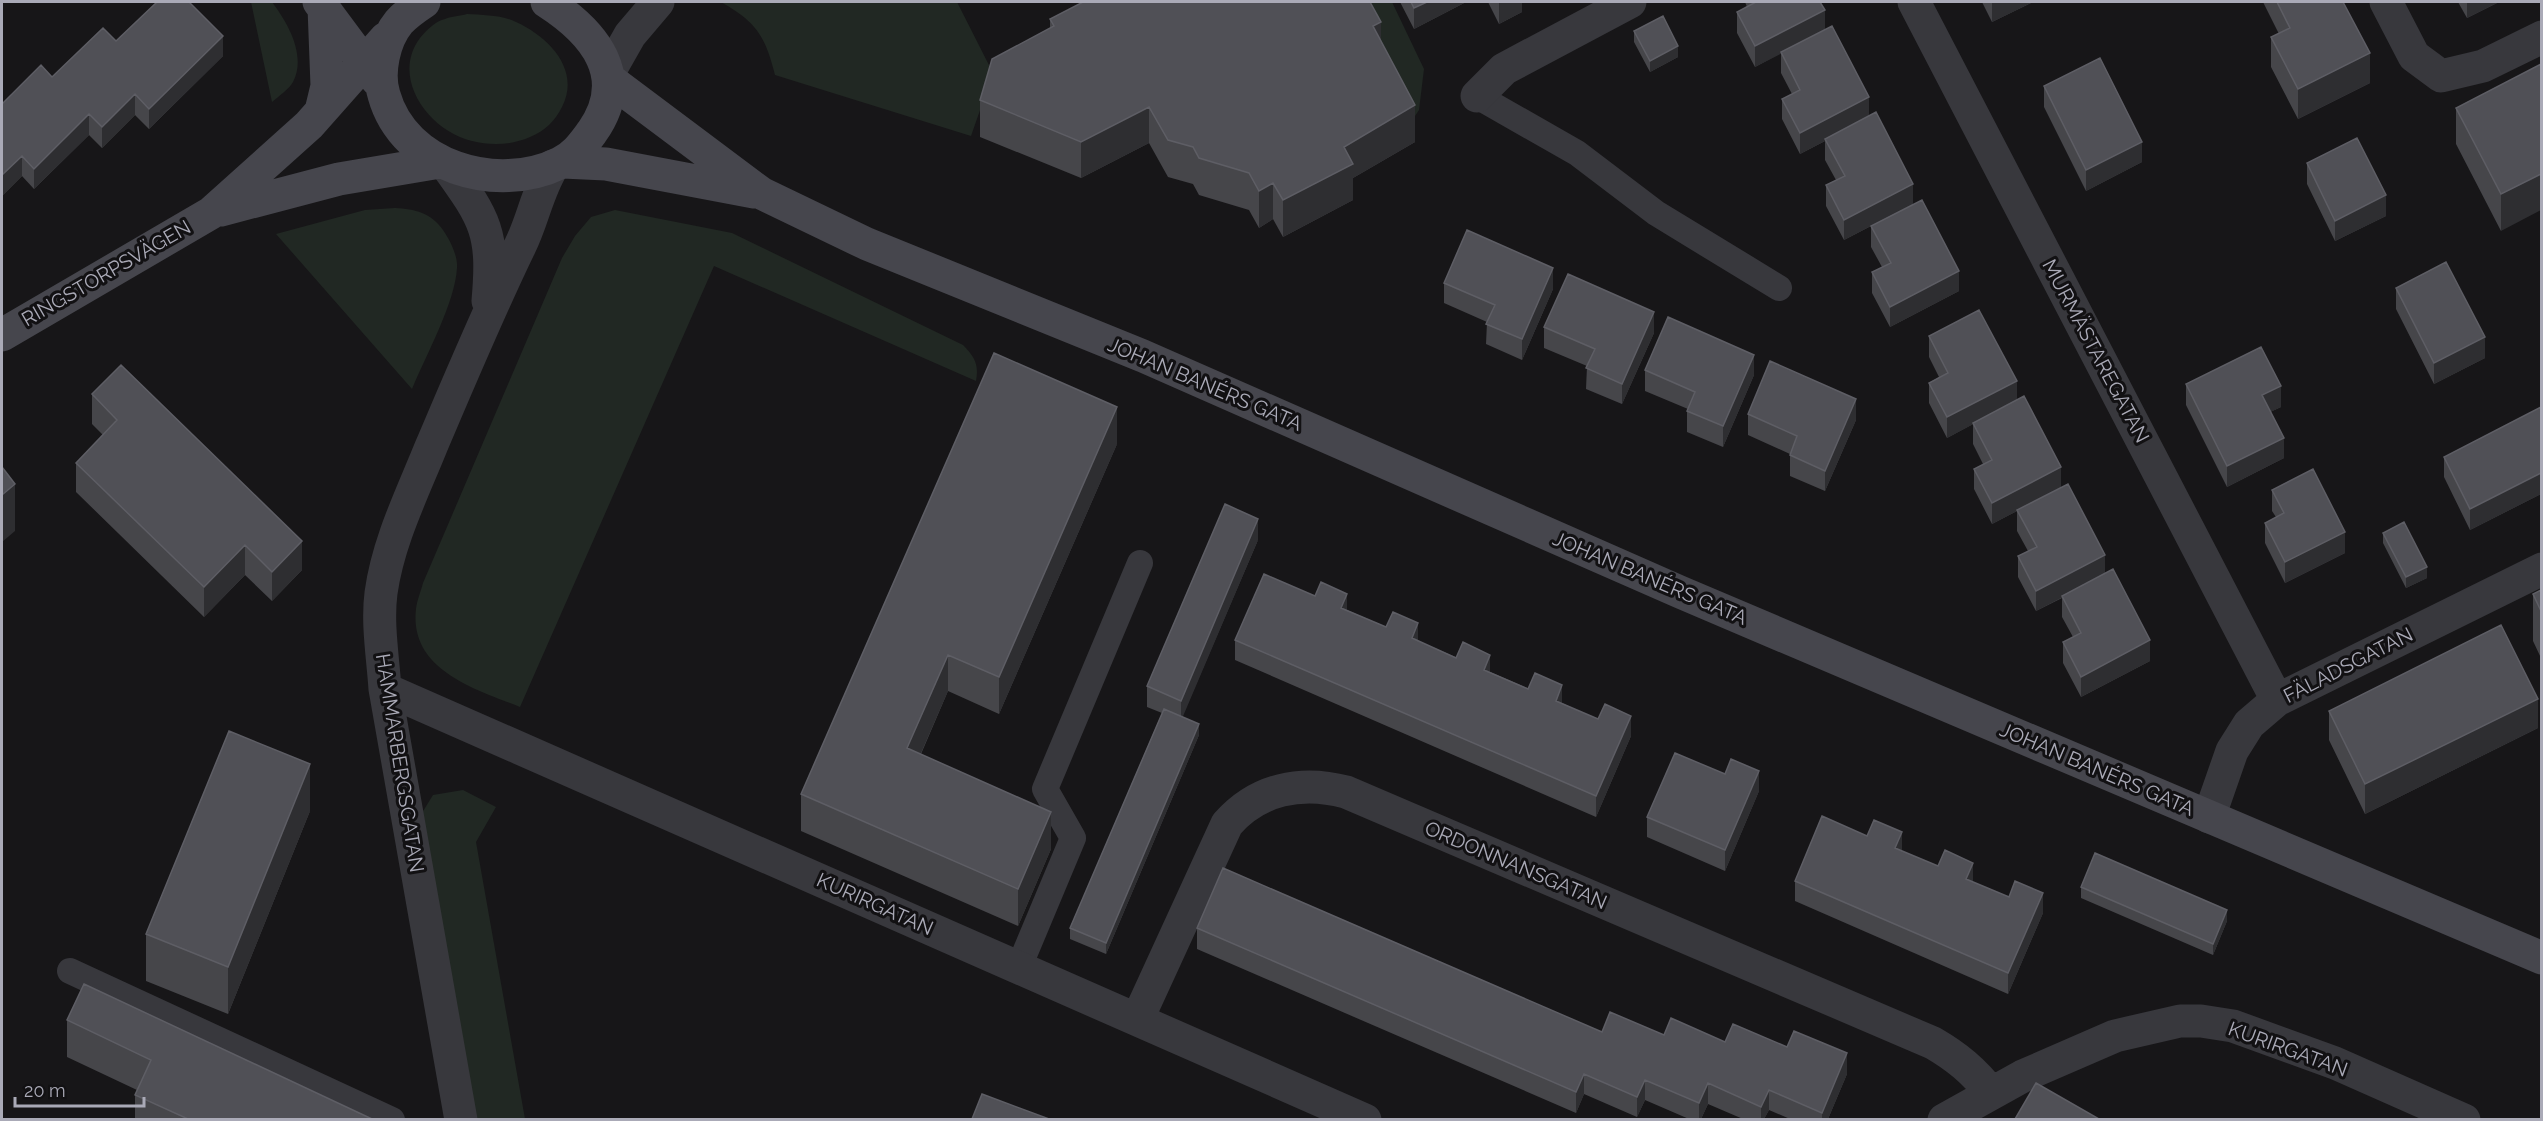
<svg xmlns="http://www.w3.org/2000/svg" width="2543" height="1121" viewBox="0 0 2543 1121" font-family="Raleway,sans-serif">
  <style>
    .green { fill: #212823 }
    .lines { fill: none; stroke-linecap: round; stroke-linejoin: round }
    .lane { stroke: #38383d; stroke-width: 26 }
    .street { stroke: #38383d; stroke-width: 33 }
    .secondary { stroke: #46464d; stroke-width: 33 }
    .wall { fill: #46464a }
    .shaded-wall { fill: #2e2e31 }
    .building { fill: #505056; stroke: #5e5e65; stroke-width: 1.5 }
    .labels { text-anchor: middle; stroke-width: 6; stroke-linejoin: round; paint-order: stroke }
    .street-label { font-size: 20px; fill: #aaaab7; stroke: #121113 }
  </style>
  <rect width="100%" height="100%" fill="#171618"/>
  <!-- green -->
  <path class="green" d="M251,2h21c15,20 35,53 21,80 -4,7 -15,15 -21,20z
    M721,2h236l36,71 -22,63 -196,-61c-10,-40 -19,-53 -54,-73z
    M1351,2h41l32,67 -5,41 -12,18z
    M467,14c16,1 35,1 49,8 33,15 65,48 46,85 -7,14 -17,24 -32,30 -18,8 -39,9 -58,4 -43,-10 -82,-63 -52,-103 7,-8 14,-16 25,-19 7,-3 15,-3 22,-5z
    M395,208c20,1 36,5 48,22 7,10 15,26 14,38 -2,35 -31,87 -45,121l-136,-155 89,-24z
    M615,210l117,23 231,112c12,12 16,20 13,36l-262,-115 -194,441c-45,-18 -111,-37 -104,-98 1,-9 5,-18 7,-26l139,-325 13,-22 16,-19z
    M463,790l33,17 -20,35 49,277h-55l-53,-298 16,-26z"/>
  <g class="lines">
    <!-- lane -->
    <path class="lane" d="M1477,96l100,57 79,60 123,75
      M1019,967l54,-129 -28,-49 95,-226
      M70,971l322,149"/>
    <!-- street -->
    <path class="street" d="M1914,2l363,698
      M2386,2l28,54 27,20 42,-10 59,-29
      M609,72l21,-37 28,-33
      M1477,96l27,-27 126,-67
      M447,166c39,54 47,67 41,135
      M385,689l980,431
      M2209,817l23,-66 17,-27 28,-24 265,-131
      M1138,1018l89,-194c31,-35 74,-44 119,-32l587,251c24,14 41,28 58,50
      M461,1120l-76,-431c-2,-31 -8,-65 -4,-96 7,-51 31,-99 50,-146 29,-68 57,-135 89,-201 13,-26 17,-54 33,-80
      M1944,1120l79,-44 92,-40 65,-15h21l32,5 102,37 129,57"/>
    <!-- secondary -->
    <path class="secondary" d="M319,2l58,78
      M424,2c-9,6 -18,12 -25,20 -15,18 -22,51 -15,73 20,72 113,99 176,68 15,-7 23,-19 32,-31 39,-55 3,-99 -45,-130
      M610,80l151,113 106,51 276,112 537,236 862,366
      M321,111l6,-25 -3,-79
      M563,162l43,2 148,28
      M221,210l118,-31 101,-17
      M2,335l209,-122 98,-88 77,-87"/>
  </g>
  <!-- wall -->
  <path class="wall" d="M1400,2h66l-52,27z
    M1488,2h34v10l-23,12z
    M1745,2h75l5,28 44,86 44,88 46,87 -69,36 -18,-34v-21l10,-5 -11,-20v-21l-27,14 -18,-34v-21l10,-5 -11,-20v-19l-25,13 -18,-35v-20l10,-5 -11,-21v-20l-26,14 -18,-34v-21l10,-5z
    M1982,2h51l-41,20z
    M2263,2h80l27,81 -72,36 -27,-52v-30l8,-3z
    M2458,2h41l-32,16z
    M1050,19l331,22 34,101 -62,36v22l-70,37 -10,-18 -14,9 -10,-18 -50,-15 -6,-11 -25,-7 -19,-34 -68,35 -101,-41v-37l70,-72z
    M1634,31l44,26 -28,15 -16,-30z
    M116,41l107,15 -74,73 -14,-14 -33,33 -13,-13 -55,54 -12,-13 -20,20v-92l50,-27z
    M2541,64l-40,167 -45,-87v-36z
    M2044,86l98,76 -56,29 -42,-84z
    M2307,163l79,53 -51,25 -28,-57z
    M1444,283l109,6 -31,71 -36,-16 1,-22 -43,-19z
    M2396,288l89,70 -51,26 -38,-75z
    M1544,327l110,6 -32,71 -36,-15 1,-23 -43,-18z
    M1929,336l88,64 44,88 89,173 -69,36 -18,-34v-21l10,-5 -11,-20v-19l-26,13 -18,-34v-21l10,-5 -11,-20v-20l-25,13 -18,-35v-20l9,-5 -10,-20v-20l-26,14 -18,-35v-20l10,-6 -10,-20z
    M1645,370l109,5 -31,72 -36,-15v-21l1,-2 -43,-18z
    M2186,384l95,23 -11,5 14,46 -57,29 -41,-82z
    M92,394l210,176 -30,31 -27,-26 -41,42 -128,-125v-29l27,-28 -11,-11z
    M2541,407v87l-71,36 -26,-53v-20z
    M1748,414l108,6 -31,71 -35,-15v-22l-42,-19z
    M1117,444l-118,270 -51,-23 -27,63 130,95 -33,77 -217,-95v-37z
    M2272,490l73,63 -60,30 -20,-40v-20l11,-6 -4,-6z
    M2383,533l44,45 -21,10 -23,-45z
    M1258,540l-76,177 17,18 -93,219 -36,-15v-11l92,-215 -15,-6v-21z
    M2541,590v68l-8,-17v-47z
    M1347,610l215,93 69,33 -35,81 -361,-157v-20z
    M2329,711l209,17 -173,86 -36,-74z
    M1759,791l-34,80 -78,-34v-20z
    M310,811l-82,203 -82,-33v-47z
    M1902,851l141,62 -35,81 -213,-93v-20z
    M2081,887l146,34 -14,34 -132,-57z
    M1197,928l405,104 62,3 61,7 122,32 -19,45h-38l-21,-9 -5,9h-21l-35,-15 -7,15h-12l-44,-19 -8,17 -53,-23 -8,19 -379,-164z
    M67,1020l305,99h-237v-24l2,-5 -70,-33z"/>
  <!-- shaded-wall -->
  <path class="shaded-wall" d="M1427,2h39l-52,27v-21z
    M1502,2h20v10l-23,12v-21z
    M1992,2h41l-41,20z
    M2467,2h32l-32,16z
    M1825,10v21l-70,36v-21z
    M1381,22v36l-8,-32z
    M223,36v20l-74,73v-20z
    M1678,46v11l-28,15v-11z
    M2370,53v30l-72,36v-30z
    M135,94v21l-33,33v-21z
    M1869,97v21l-69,36v-21z
    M1415,105v37l-62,36v22l-70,37v-37l61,-53z
    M1149,107v36l-68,35v-36z
    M89,114v21l-55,54v-20z
    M2142,142v20l-56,29v-21z
    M22,156v20l-20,20v-21z
    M2541,174v36l-40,21v-37z
    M1273,183v36l-14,9v-37z
    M1913,184v20l-69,36v-20z
    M2386,195v21l-51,25v-20z
    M1553,268v21l-31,71v-21z
    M1959,271v20l-69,36v-20z
    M1654,312v21l-32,71v-20z
    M2485,337v21l-51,26v-21z
    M1754,355v20l-31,72v-21z
    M2017,381v20l-70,37v-21z
    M2281,386v21l-19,9v-21z
    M1856,399v21l-31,71v-20z
    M1117,407v37l-118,270v-37z
    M2284,438v20l-57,29v-21z
    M2061,467v21l-69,36v-21z
    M2541,473v21l-71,36v-21z
    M15,484v47l-13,11v-47z
    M1258,519v21l-77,181v-20z
    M2345,532v21l-60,30v-21z
    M302,541v29l-30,31v-29z
    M245,545v30l-41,42v-30z
    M2105,555v20l-69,36v-20z
    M2427,567v11l-21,10v-11z
    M1347,594v20l-6,-6z
    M1418,623v21l-6,-6z
    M2150,640v21l-69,36v-20z
    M948,655v36l-41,94v-37z
    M1490,655v20l-6,-5z
    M1562,685v21l-6,-5z
    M2538,699v29l-173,86v-30z
    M1631,716v20l-35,81v-21z
    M1199,724v11l-93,219v-11z
    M310,764v47l-82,203v-47z
    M1759,771v20l-34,80v-21z
    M1051,812v37l-33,77v-37z
    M1902,832v20l-7,-4z
    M1973,863v20l-7,-4z
    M2043,893v20l-35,81v-21z
    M2227,910v11l-14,34v-11z
    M1847,1053v21l-19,45h-6v-6z
    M1584,1074v20l-8,19v-21z
    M1645,1080v20l-8,17v-20z
    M1708,1083v21l-7,15h-2v-16z
    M1769,1090v20l-5,9h-3v-12z"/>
  <!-- building -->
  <path class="building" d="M157,2h32l34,34 -74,73 -14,-15 -33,33 -13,-13 -55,55 -12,-13 -20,19v-71l39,-39 11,12 51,-49 13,13z
    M1083,2h287l11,20 -8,4 42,79 -71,42 9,17 -70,36 -10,-17 -14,8 -10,-18 -50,-15 -6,-11 -25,-7 -19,-33 -68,35 -101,-42 12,-41 62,-33 -4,-7z
    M1411,2h16l-13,6z
    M1755,2h65l5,8 -70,36 -18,-34 19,-10z
    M2277,2h66l27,51 -72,36 -27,-52 19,-9z
    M1663,16l15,30 -28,15 -16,-30z
    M1832,26l37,71 -69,36 -18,-34 18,-9 -19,-38z
    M2100,58l42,84 -56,28 -42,-84z
    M2541,64v110l-40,20 -45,-86z
    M1876,112l37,72 -69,36 -18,-35 19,-9 -20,-37z
    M2357,138l29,57 -51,26 -28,-58z
    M1922,200l37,71 -69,36 -18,-35 19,-9 -20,-37z
    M1467,230l86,38 -31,71 -36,-15 9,-19 -51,-22z
    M2446,262l39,75 -51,26 -38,-75z
    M1568,274l86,38 -32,72 -36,-16 9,-19 -51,-22z
    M1979,310l38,71 -70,36 -18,-34 19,-10 -19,-37z
    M1668,317l86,38 -31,71 -36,-15 8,-19 -50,-22z
    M2261,347l20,39 -19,9 22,43 -57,28 -41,-82z
    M994,353l123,54 -118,270 -51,-22 -41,93 144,64 -33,77 -217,-95z
    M1770,361l86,38 -31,72 -35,-16 7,-19 -49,-22z
    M121,365l181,176 -30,31 -27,-27 -41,42 -128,-124 41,-43 -25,-26z
    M2024,396l37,71 -69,36 -18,-34 18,-9 -19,-37z
    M2541,407v66l-71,36 -26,-52z
    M2,467l13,17 -13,11z
    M2313,469l32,63 -60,30 -20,-39 19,-10 -12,-23z
    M2068,484l37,71 -69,36 -18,-35 19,-9 -20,-37z
    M1225,504l33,15 -77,182 -34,-15z
    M2404,522l23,45 -21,10 -23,-44z
    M2113,569l37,71 -69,37 -18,-35 18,-9 -19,-37z
    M1264,574l51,22 6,-14 26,12 -6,14 45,19 7,-15 25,11 -6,15 44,20 7,-16 27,13 -6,15 44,19 7,-16 27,12 -6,16 42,18 7,-15 26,12 -35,80 -361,-156z
    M2541,590v21l-8,-17z
    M2501,625l37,74 -173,85 -36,-73z
    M1164,709l35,15 -93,219 -36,-15z
    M229,731l81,33 -82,203 -82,-33z
    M1675,753l50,21 6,-15 28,12 -34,79 -78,-33z
    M1822,816l45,20 7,-16 28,12 -7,16 43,18 7,-16 28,13 -7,16 43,18 6,-16 28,12 -35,80 -213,-92z
    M2095,853l132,57 -14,34 -132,-57z
    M1223,868l379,164 8,-20 54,23 7,-17 54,24 8,-18 54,23 7,-16 53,22 -25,60 -53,-23 -8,17 -53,-24 -9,20 -54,-23 -8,17 -53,-23 -8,18 -379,-164z
    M84,984l288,135h-184l-53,-24 16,-35 -84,-40z
    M2036,1083l63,36h-84z
    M982,1094l67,25h-77z"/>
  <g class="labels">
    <!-- street labels -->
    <g class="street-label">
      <text transform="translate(106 273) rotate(-30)" y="7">RINGSTORPSVÄGEN</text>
      <text transform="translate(2096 351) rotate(62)" y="7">MURMÄSTAREGATAN</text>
      <text transform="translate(1205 384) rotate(23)" y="7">JOHAN BANÉRS GATA</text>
      <text transform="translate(1650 578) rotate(23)" y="7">JOHAN BANÉRS GATA</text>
      <text transform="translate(2348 665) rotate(-27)" y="7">FÄLADSGATAN</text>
      <text transform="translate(400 763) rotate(81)" y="7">HAMMARBERGSGATAN</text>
      <text transform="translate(2097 769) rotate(23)" y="7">JOHAN BANÉRS GATA</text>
      <text transform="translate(1516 865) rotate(23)" y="7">ORDONNANSGATAN</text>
      <text transform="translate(875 904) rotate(24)" y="7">KURIRGATAN</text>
      <text transform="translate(2288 1049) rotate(20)" y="7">KURIRGATAN</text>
    </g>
  </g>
  <!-- border -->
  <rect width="2543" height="1121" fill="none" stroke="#aaaab7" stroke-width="6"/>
  <!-- scale -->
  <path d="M15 1097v9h129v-9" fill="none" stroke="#aaaab7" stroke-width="3"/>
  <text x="24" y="1097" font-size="18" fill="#aaaab7" stroke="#121113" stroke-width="4.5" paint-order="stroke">20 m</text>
</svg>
